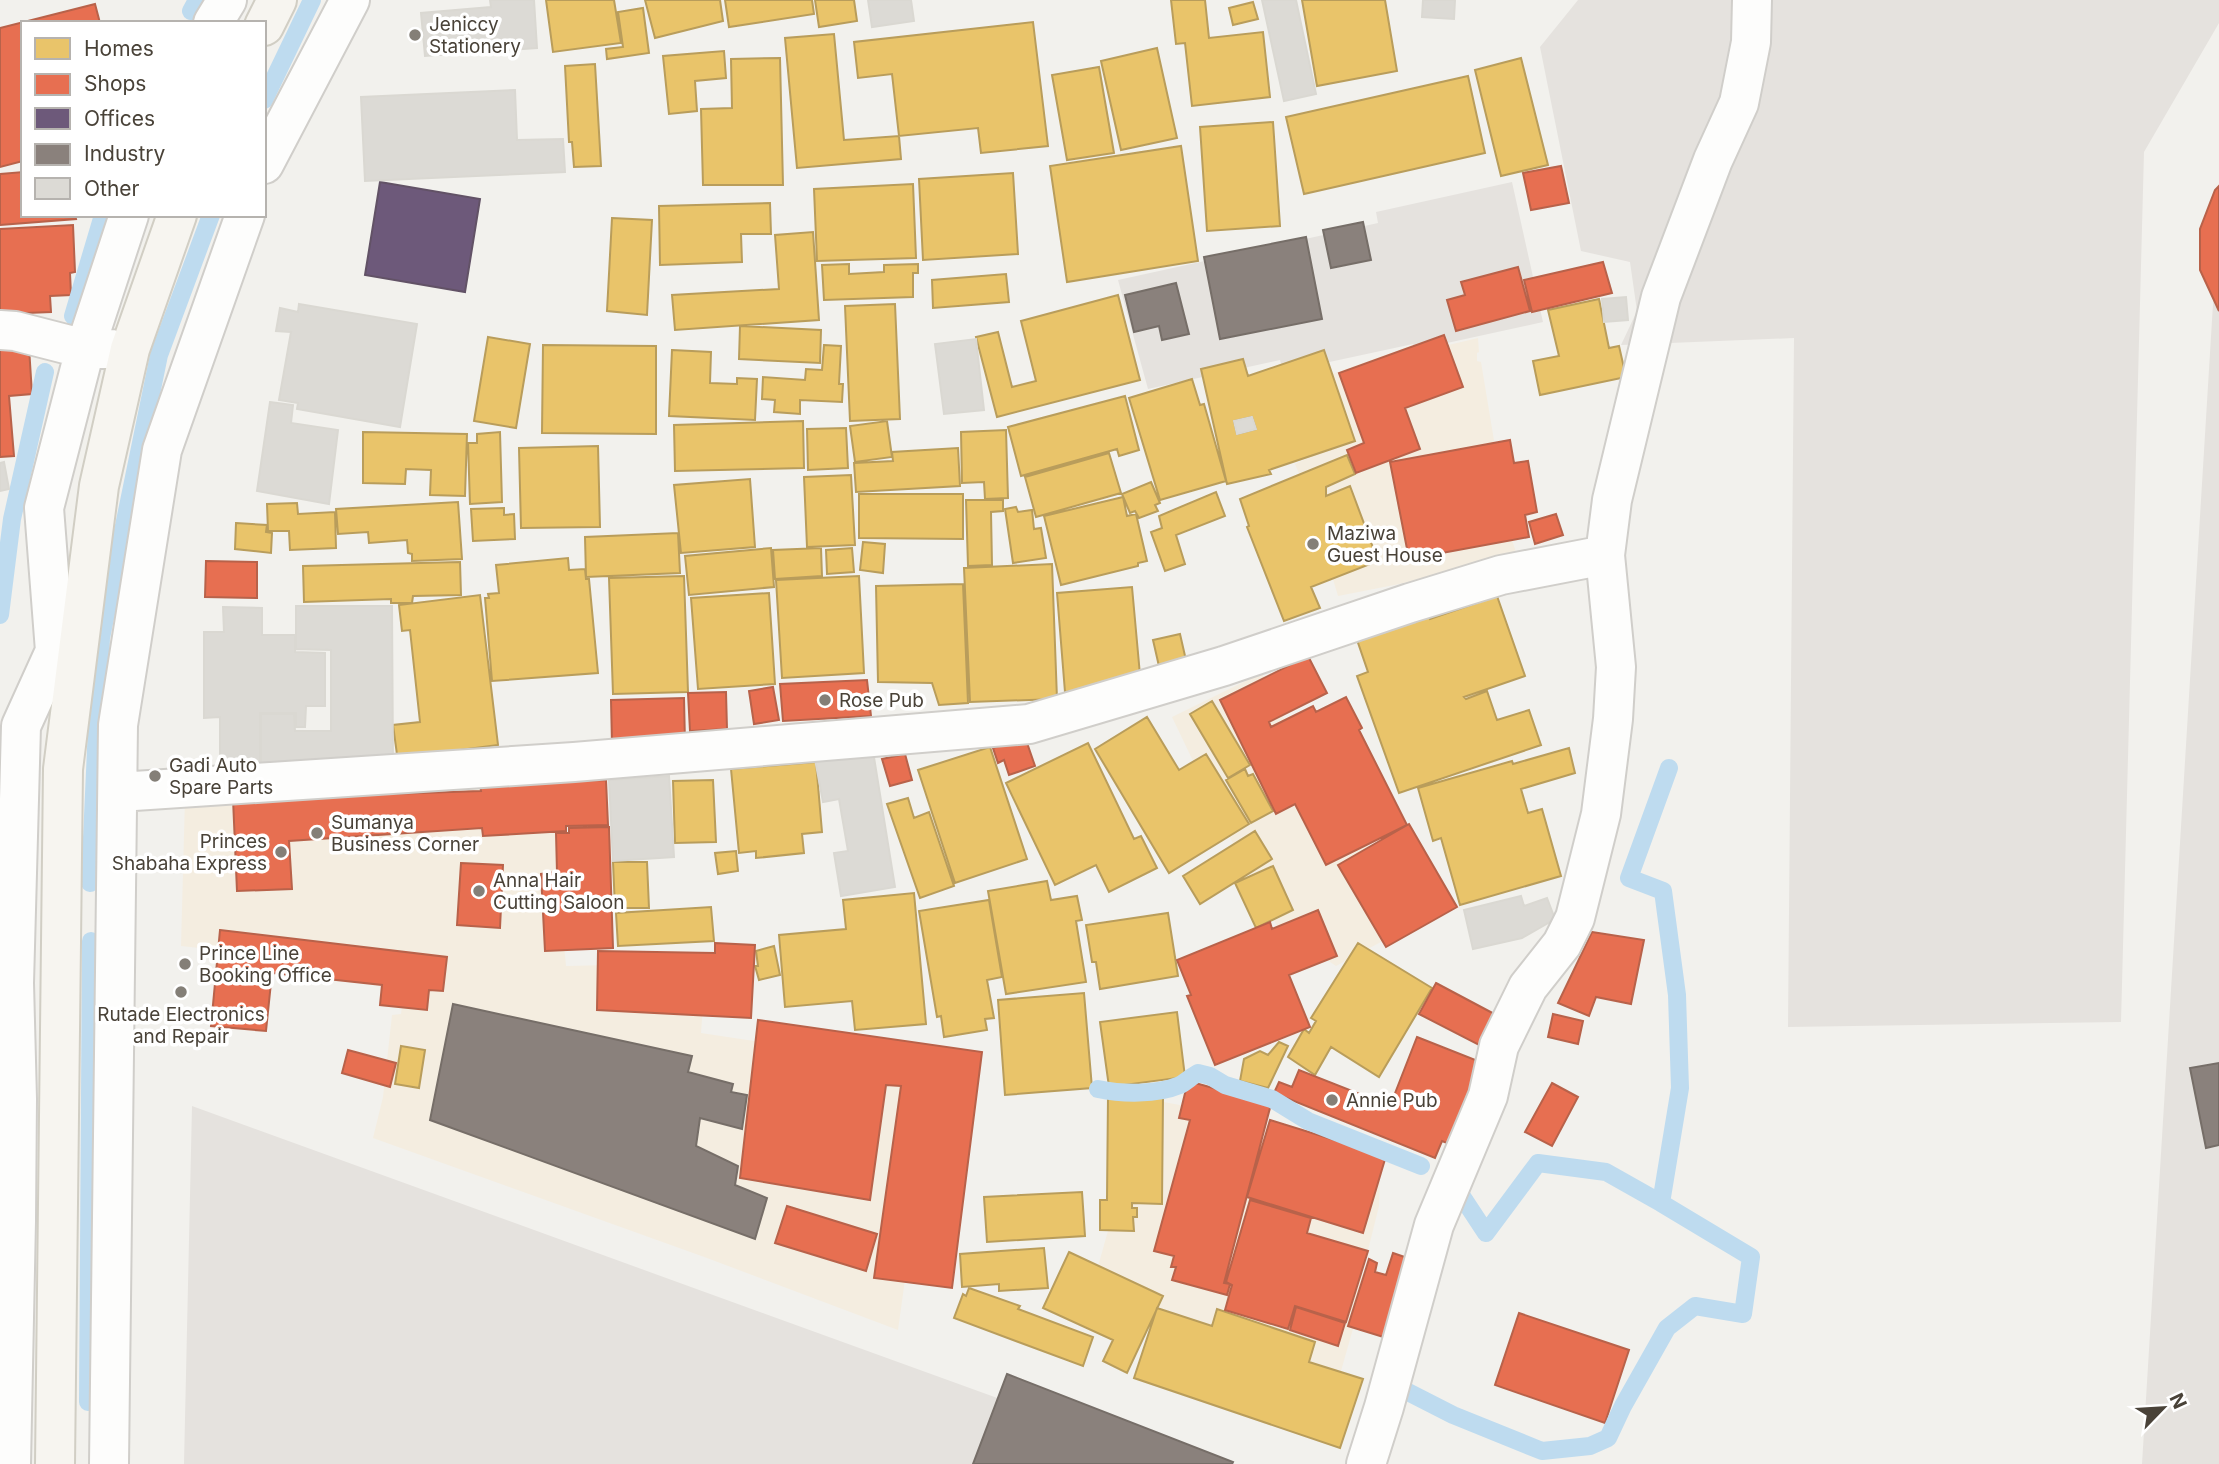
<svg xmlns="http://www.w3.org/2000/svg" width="2219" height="1464" viewBox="0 0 2219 1464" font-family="Inter,sans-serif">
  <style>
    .commercial { fill: #f4ede0 }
    .industrial { fill: #e5e2de }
    .homes { fill: #e9c46a; stroke: #b99d5b; stroke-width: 2; fill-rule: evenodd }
    .shops { fill: #e76f51; stroke: #b8624a; stroke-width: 2 }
    .offices { fill: #6d597a; stroke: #625266; stroke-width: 2 }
    .industry { fill: #8a817c; stroke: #766e68; stroke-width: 2 }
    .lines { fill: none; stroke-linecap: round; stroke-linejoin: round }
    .stream { stroke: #bedbef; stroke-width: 18 }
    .building { fill: #dcdad5; stroke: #dad8d2; stroke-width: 2 }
    .minor-casing { stroke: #d0ceca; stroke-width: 42 }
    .secondary-casing { stroke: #d1cec4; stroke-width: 42 }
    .minor { stroke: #fdfdfc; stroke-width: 38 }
    .secondary { stroke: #f7f5f0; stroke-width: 38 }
    .poi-dot { fill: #847f77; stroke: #fff; stroke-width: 2.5 }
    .labels { text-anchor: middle; stroke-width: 7; stroke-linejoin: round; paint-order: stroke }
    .poi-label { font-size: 19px; fill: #494238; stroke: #fff; text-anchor: start }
  </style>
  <rect width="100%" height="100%" fill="#f2f1ed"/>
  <!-- commercial -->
  <path class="commercial" d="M1478,338l1,14 -2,1v8l4,1 28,169 8,24 -31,12 -148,29 -30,-101 -13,-31 17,-8 -24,-66 122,-44 9,6z
    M1262,673l22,46 16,-6 109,214 -73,39 -59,-40 -50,-94 -55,-115z
    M562,772v152l4,42 135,-3 3,29 -3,41 125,19 106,33 -34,245 -191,-72 -334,-120 10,-41 9,-82 9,-1 4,-30 -8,-14 -216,-24 4,-148z
    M1136,1097l66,12 46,24 80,30 52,13 -1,30 -17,68 6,2 -27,95 -5,7 -164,-60 1,-6 -81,-24 19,-68z"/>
  <!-- industrial -->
  <path class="industrial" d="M1578,0h641v23l-75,129 -23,870 -333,5 6,-689 -173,7 16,-34 -7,-49 -49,-11 -41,-204z
    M1512,182l31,140 -128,28 -2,-6 -130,28 -3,-12 -132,29 -30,-109 260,-57 -2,-11z
    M2219,206v1258h-77z
    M192,1106l987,358h-995z"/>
  <!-- homes -->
  <path class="homes" d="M546,0h68l7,43 -68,9z
    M645,0h75l3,21 -68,17z
    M725,0h87l2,14 -85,13z
    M815,0h39l3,21 -38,6z
    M1171,0h34l4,38 54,-6 7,65 -78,9 -7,-63 -9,1z
    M1302,0h83l12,71 -80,15z
    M1253,2l5,17 -25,6 -4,-17z
    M643,8l6,45 -42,6 -1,-10 17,-2 -5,-35z
    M1033,22l15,124 -67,7 -3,-25 -79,8 -7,-62 -34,4 -4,-36z
    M834,34l10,106 55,-4 2,23 -104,9 -12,-130z
    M1157,48l20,90 -56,12 -20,-89z
    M724,51l2,27 -31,3 2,30 -28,3 -6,-58z
    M780,58l3,127h-80l-2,-76 31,-1 -1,-49z
    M1521,58l27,107 -47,11 -26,-106z
    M595,64l6,102 -27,1 -2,-25h-3l-4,-76z
    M1099,67l15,86 -47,7 -15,-85z
    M1468,76l17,77 -181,41 -18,-77z
    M1273,122l7,104 -73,5 -7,-104z
    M1181,146l17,115 -131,21 -17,-116z
    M1013,173l5,81 -95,6 -4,-81z
    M913,184l3,74 -99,3 -3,-72z
    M770,203l1,31h-30l1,28 -82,3 -1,-59z
    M612,218l40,2 -5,95 -40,-4z
    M813,232l6,88 -144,10 -3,-35 107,-6 -4,-54z
    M849,264v10l35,-2v-7l34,-1v9h-5v24l-89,3 -2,-35z
    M1006,274l3,28 -76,6 -1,-28z
    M1118,295l22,85 -143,37 -21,-80 22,-5 14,55 24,-6 -15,-60z
    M1599,299l10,49 10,-2 7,31 -86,18 -7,-34 26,-5 -11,-46z
    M895,304l5,115 -50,2 -5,-115z
    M740,326l81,4 -1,33 -81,-4z
    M488,337l42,7 -14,84 -42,-7z
    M543,345l113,1v88l-114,-1z
    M824,345l17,1 -2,38h4l-1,18 -42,-2v14l-26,-2 1,-12 -13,-1 1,-22 42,3 1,-11 16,1z
    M672,350l39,2 -1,31 27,1v-6l20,1 -2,41 -86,-4z
    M1324,350l31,91 -86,29 2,4 -44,10 -26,-115 42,-10 5,17zM1252,417l4,12 -19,5 -3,-13z
    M1192,379l8,26 4,-1 22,77 -66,19 -31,-102z
    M1125,396l14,54 -20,6 -2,-7 -96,27 -13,-49z
    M803,421l1,47 -129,3 -1,-46z
    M887,421l5,36 -37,5 -5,-36z
    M846,428l2,40 -40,2 -1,-41z
    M1006,430l2,68 -23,1 -1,-17 -22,1 -1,-51z
    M363,432l104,2 -2,62 -35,-1 1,-25 -25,-1 -1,15 -42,-1z
    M500,432l2,70 -32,2 -2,-61h9v-9z
    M598,446l2,81 -79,1 -2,-80z
    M958,448l2,38 -104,6 -2,-29 39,-2 -1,-9z
    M1109,453l12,40 -85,24 -11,-40z
    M1347,455l8,19 -29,13v9l24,-10 28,75 -67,26 9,21 -36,13 -37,-94 2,-1 -9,-27z
    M851,475l4,70 -48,2 -3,-70z
    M750,479l5,68 -74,6 -7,-68z
    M1151,482l9,21 -5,2 3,6 -19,7 -4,-7 -5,2 -8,-19z
    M1216,492l9,24 -49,19 9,29 -20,7 -14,-39 11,-4 -3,-12z
    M859,494h104v45l-104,-1z
    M1123,497l4,19 9,-2 11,47 -9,2v3l-77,19 -17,-69z
    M966,500h37v11l-12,1 1,53 -24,1z
    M458,502l4,57 -50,2v-7l-4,-1 -1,-13 -38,3 -1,-11 -30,2 -2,-25z
    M297,503l1,11 37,-2 1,36 -46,2 -1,-19h-21l-1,-27z
    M1016,507l2,5 14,-2 2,19 7,-1 5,30 -33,5 -8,-54z
    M504,508v7l10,-1 1,25 -42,2 -2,-32z
    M236,523l31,2 -1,7 6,1 -1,20 -36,-4z
    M678,533l2,40 -94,4 -1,-40z
    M863,542l22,2 -2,29 -23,-3z
    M771,548l3,39 -85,8 -4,-39z
    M821,548l1,28 -47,3 -2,-29z
    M852,548l2,24 -27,2 -1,-24z
    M568,558l1,12 16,-1 1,10h3l9,94 -106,8 -7,-83h4l-1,-4 11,-1 -3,-28z
    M460,562l1,33 -48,1 -1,7h-21v-4l-87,3 -1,-36z
    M1052,564l5,135 -87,3 -6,-134z
    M684,576l4,116 -75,2 -4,-116z
    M859,576l5,97 -82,5 -6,-98z
    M963,584l5,119 -29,2 -7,-22 -54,-1 -2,-96z
    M1132,587l9,99 -76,6 -8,-99z
    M769,593l6,91 -77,5 -7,-91z
    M480,595l18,150 -39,5 1,10 -62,2 -5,-37 27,-3 -10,-92 -8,1 -3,-26z
    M1497,596l28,80 -61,21 2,2 21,-8 10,29 32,-10 12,35 -142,48 -42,-117 11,-4 -14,-41 71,-25 5,13z
    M1180,634l8,35 -27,6 -8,-35z
    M1212,701l38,64 -22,13 -38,-64z
    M1147,717l32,53 27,-16 43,70 -80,49 -74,-124z
    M1088,743l46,96 7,-3 16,32 -48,24 -13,-27 -41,20 -49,-102z
    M990,747l37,112 -72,24 -37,-113z
    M1569,748l6,25 -54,16 7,24 14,-4 19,67 -101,29 -19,-67 -8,3 -15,-53 94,-27 1,3z
    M816,762l6,70 -20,2 2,19 -48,5v-7l-17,2 -8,-84z
    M1245,769l3,7 5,-2 20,37 -22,12 -25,-43z
    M713,780l3,62 -41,1 -2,-62z
    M908,798l6,20 15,-6 25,74 -34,12 -33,-94z
    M1255,831l17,28 -72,45 -17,-28z
    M736,851l2,20 -20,3 -3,-21z
    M613,862h34l2,46h-34z
    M1273,866l20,44 -37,18 -21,-45z
    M1047,881l4,19 26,-4 5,24 -6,1 10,61 -80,12 -18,-103z
    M914,893l12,131 -71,6 -3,-29 -67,6 -6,-72 67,-6 -3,-29z
    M989,900l13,77 -15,3 7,38 -9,1 2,11 -43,7 -3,-21 -4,1 -18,-106z
    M711,907l3,34 -96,5 -2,-33z
    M1168,913l10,63 -78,13 -4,-27h-4l-6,-37z
    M1358,943l74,45 -53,89 -48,-30 -16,28 -27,-18 16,-28 5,4 7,-12 -5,-3z
    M774,946l6,29 -21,5 -4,-14h3l-2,-15z
    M1084,993l8,95 -87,7 -7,-95z
    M1177,1012l8,65 -76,10 -9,-65z
    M1279,1042l9,4 -20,42 -28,-7 4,-22 16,-8 8,4z
    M401,1046l24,4 -6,38 -24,-4z
    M1108,1097h55l-1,107 -30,-1v5h5v9h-4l1,14 -34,-1v-30h7z
    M1082,1192l3,44 -98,6 -3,-45z
    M1044,1248l4,40 -49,3v-7l-37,3 -2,-33z
    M1069,1252l94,44 -36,77 -24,-12 10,-21 -70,-32z
    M969,1288l51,18 -2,3 75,28 -10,29 -129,-48 9,-24 3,2z
    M1157,1308l55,18 5,-17 98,33 -6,20 54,17 -23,69 -206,-70z"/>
  <!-- shops -->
  <path class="shops" d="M95,4l5,19h-77v138l-23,6v-139z
    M1561,166l8,37 -38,7 -8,-37z
    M23,172v43h52l1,4 -76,6v-51z
    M2219,186v125l-19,-41v-41l15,-39z
    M73,225l2,47 -5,1 1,22 -21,1 1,16 -51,2v-85z
    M1603,262l9,31 -80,19 -8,-32z
    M1518,267l12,44 -74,20 -9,-31 18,-5 -4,-13z
    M1444,335l19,52 -58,21 15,41 -64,24 -9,-23 17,-7 -25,-70z
    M29,347l3,47 -23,2 5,60 -14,1v-108z
    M1510,440l4,23 14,-2 9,51 -12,3 4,22 -120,22 -19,-97z
    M1556,514l7,21 -28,9 -6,-22z
    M206,561l51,1v36l-52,-1z
    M1308,656l19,37 -58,29 2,5 42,-21 3,6 30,-15 16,31 -3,2 48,95 -81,40 -31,-61 -19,10 -56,-114z
    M867,680l4,36 -88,5 -3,-37z
    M773,687l6,33 -25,4 -5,-33z
    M726,692l1,37 -37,2 -2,-38z
    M684,698l1,45h-73l-1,-43z
    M1025,737l10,29 -26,9 -5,-15 -6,3 -5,-15z
    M905,754l7,26 -22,6 -8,-27z
    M606,780l2,45 -42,1v5l-83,5 -1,-8 -193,13 3,48 -55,2 -4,-92 248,-8 -1,-7z
    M1409,824l48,83 -71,40 -48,-82z
    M609,827l4,121 -68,3 -4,-77 16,-2 -1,-39h13v-5z
    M461,863l42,2 -3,63 -43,-3z
    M1318,910l19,46 -48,19 21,52 -95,38 -28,-69 4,-1 -14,-35 93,-38 2,7z
    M220,930l227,27 -4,34 -14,-1 -2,20 -47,-5 2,-20 -110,-12 -6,58 -55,-5z
    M1592,932l52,8 -13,64 -35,-7 -7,19 -31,-13z
    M715,943l40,2 -4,73 -154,-8 1,-59 117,2z
    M1436,983l64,34 -17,30 -64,-33z
    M1553,1014l30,7 -5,23 -30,-7z
    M758,1020l224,32 -30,236 -78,-10 27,-192 -15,-1 -16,115 -130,-22z
    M1417,1037l71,28 -41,78 -5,-2 -7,17 -161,-65 5,-11 13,5 7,-17 91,36z
    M348,1050l48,13 -6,24 -48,-14z
    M1188,1081l83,23 -47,179 6,1 -3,11 -55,-15 4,-13h-5l3,-11 -20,-5 36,-131 -11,-2z
    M1552,1083l26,14 -26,49 -27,-14z
    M1270,1120l116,36 -23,77 -116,-36z
    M1250,1200l61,18 -4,15 61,18 -22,71 -51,-16 -7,23 -63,-19 7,-25 -6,-3z
    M787,1206l90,28 -11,37 -91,-28z
    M1393,1253l23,8 -23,79 -45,-14 21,-67 8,4 -2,9 11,3z
    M1296,1307l49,16 -7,23 -48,-16z
    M1519,1313l110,37 -24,73 -110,-38z"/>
  <!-- offices -->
  <path class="offices" d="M380,182l100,17 -15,93 -100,-17z"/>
  <!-- industry -->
  <path class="industry" d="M1363,222l8,38 -40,8 -8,-38z
    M1306,237l16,82 -102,20 -16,-82z
    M1176,283l13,51 -27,6 -3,-14 -25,6 -9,-37z
    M453,1004l239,52 -4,16 45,12 -2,8 16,3 -5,34 -42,-11 -4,28 42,20 -3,19 32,13 -12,41 -325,-119z
    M2219,1063v82l-13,3 -16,-80z
    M1007,1374l226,88 -1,2h-259z"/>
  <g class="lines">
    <!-- stream -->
    <path class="stream" d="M191,11l6,-11
      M264,100l48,-100
      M73,316l30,-101
      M0,615l12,-96 33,-147
      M90,883l11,-245 58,-283 52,-140
      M1098,1089c24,5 58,6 82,-4 6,-3 12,-9 18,-12l12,3 15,9 47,14 36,22 113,45
      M1459,1192l27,41 52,-70 68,9 55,31 19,-115 -3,-93 -14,-104 -34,-13 40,-110
      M1404,1390l49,25 89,36 48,-5 18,-8 15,-32 44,-78 28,-22 48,8 8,-57 -90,-54
      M88,1402l3,-461"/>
  </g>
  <!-- building -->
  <path class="building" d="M490,0h44l3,48 -112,8 -4,-43 70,-6z
    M868,0h43l3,21 -42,6z
    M1262,0h34l20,94 -32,7z
    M1423,0h32l-1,19 -32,-2z
    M515,90l2,50 46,-1 2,33 -200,9 -4,-84z
    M1626,297l2,23 -24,2 -2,-23z
    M299,304l118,20 -17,103 -103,-18 1,-6 -19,-3 12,-68 -15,-1 4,-23 18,4z
    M976,339l8,71 -40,4 -9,-70z
    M270,402l23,3 -2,18 47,7 -9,74 -72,-13z
    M1252,417l4,12 -19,5 -3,-13z
    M4,462l5,27 -9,2v-28z
    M296,606h96l1,161h-132v-53h33l1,17h36v-81l-35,-1z
    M223,607l39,1v27h33v17l30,1v53h-19l-1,21h-9v-14h-36v62h-40v-58l-16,1v-86h20z
    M872,745l23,142 -54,9 -7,-43 14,-2 -9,-52 -16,3 -9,-48z
    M669,776l5,81 -61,4 -4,-81z
    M1521,896l3,10 23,-8 8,21 -33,19 -49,11 -9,-39z"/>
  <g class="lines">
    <defs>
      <path id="minor" d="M213,23l14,-23
        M264,164l86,-164
        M0,330l15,1 70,18h26
        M119,792l455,-30 455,-38 195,-58 186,-63 91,-28 104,-20
        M11,1464l5,-243 1,-122 -3,-116 7,-257 34,-75 -11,-143 41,-159 44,-134
        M109,1464l9,-739 44,-275 83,-235
        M1366,1464l18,-57 50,-182 54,-129 11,-50 29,-59 34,-43 13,-26 26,-104 12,-95 3,-52 -11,-112 7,-55 49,-203 52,-137 26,-57 12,-61 1,-42"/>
      <path id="secondary" d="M264,26l13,-26
        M55,1464l8,-695 36,-283 31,-137 47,-134"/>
    </defs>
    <!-- minor casing -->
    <use href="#minor" class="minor-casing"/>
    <!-- secondary casing -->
    <use href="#secondary" class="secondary-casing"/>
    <!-- minor -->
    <use href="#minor" class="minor"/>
    <!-- secondary -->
    <use href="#secondary" class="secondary"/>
  </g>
  <!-- markers -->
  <g class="poi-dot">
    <circle cx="415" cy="35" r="7"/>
    <circle cx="1313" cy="544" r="7"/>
    <circle cx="825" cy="700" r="7"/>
    <circle cx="155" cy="776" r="7"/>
    <circle cx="317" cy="833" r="7"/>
    <circle cx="281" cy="852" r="7"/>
    <circle cx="479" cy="891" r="7"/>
    <circle cx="185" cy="964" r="7"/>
    <circle cx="181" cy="992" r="7"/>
    <circle cx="1332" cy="1100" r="7"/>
  </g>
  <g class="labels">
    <!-- poi labels -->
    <g class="poi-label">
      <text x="429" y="31">Jeniccy<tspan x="429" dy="22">Stationery</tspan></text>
      <text x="1327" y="540">Maziwa<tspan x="1327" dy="22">Guest House</tspan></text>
      <text x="839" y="707">Rose Pub</text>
      <text x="169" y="772">Gadi Auto<tspan x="169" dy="22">Spare Parts</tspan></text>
      <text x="331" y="829">Sumanya<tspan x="331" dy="22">Business Corner</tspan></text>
      <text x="267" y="848" text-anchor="end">Princes<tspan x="267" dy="22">Shabaha Express</tspan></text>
      <text x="493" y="887">Anna Hair<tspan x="493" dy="22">Cutting Saloon</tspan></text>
      <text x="199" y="960">Prince Line<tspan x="199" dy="22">Booking Office</tspan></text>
      <text x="181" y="1021" text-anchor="middle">Rutade Electronics<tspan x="181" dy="22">and Repair</tspan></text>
      <text x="1346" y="1107">Annie Pub</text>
    </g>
  </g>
  <!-- legend -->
  <rect x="21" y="21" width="245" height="196" fill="#ffffff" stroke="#b6b3af" stroke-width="2"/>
  <rect x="35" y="38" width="35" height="21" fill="#e9c46a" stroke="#b6b3af" stroke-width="2"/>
  <text x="84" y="56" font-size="21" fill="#494238">Homes</text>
  <rect x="35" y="74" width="35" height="21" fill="#e76f51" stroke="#b6b3af" stroke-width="2"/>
  <text x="84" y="91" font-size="21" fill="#494238">Shops</text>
  <rect x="35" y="108" width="35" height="21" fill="#6d597a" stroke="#b6b3af" stroke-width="2"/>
  <text x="84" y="126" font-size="21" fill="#494238">Offices</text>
  <rect x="35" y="144" width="35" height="21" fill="#8a817c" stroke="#b6b3af" stroke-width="2"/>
  <text x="84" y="161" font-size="21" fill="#494238">Industry</text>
  <rect x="35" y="178" width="35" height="21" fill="#dcdad5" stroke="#b6b3af" stroke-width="2"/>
  <text x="84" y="196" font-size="21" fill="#494238">Other</text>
  <!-- north arrow -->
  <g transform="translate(2163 1408) rotate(65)" stroke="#ffffff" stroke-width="5" paint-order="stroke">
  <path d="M0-5L12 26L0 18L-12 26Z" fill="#494238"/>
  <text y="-10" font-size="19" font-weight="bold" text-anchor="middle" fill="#494238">N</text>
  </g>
</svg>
